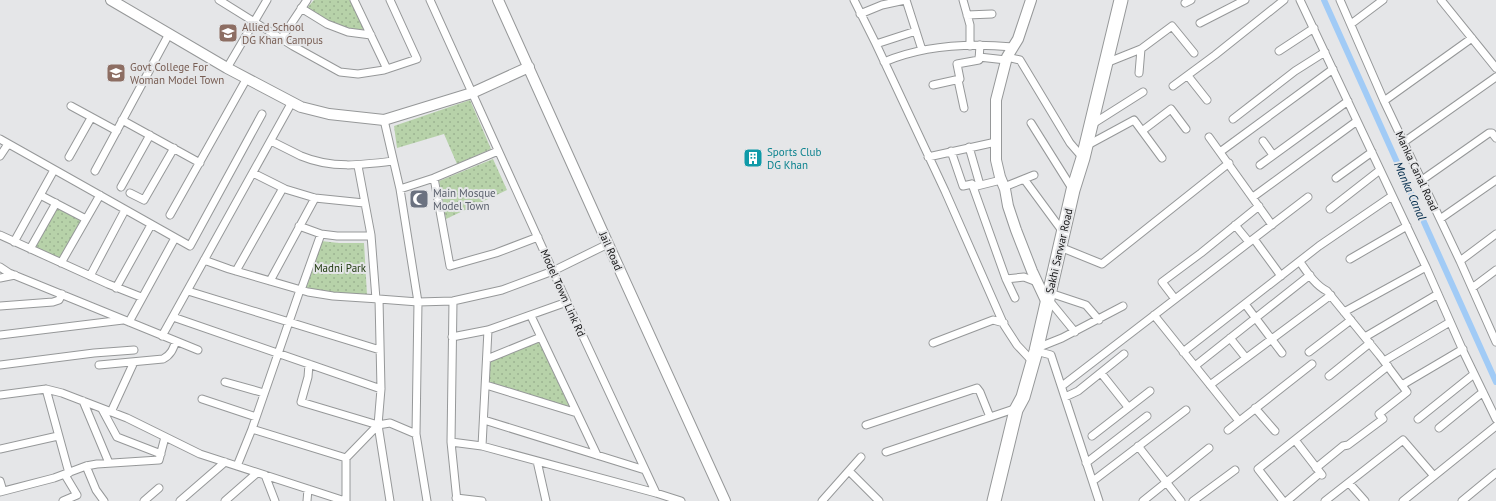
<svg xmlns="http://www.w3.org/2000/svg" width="1496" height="501" viewBox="0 0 1496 501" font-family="'PT Sans',sans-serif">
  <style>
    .park { fill: url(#park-dots) }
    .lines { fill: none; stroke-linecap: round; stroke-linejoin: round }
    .canal { stroke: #a1cbf6; stroke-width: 6 }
    .street-casing { stroke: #969899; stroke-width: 9 }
    .secondary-casing { stroke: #969899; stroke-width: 12 }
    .highway-casing { stroke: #969899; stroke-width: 15 }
    .street { stroke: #fff; stroke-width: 7 }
    .secondary { stroke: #fff; stroke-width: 10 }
    .highway { stroke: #fff; stroke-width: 13 }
    .labels { text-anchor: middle; stroke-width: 4; stroke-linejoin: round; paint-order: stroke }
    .education-label { font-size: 11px; fill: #785e54; stroke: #e5e6e8; text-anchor: start }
    .culture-label { font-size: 11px; fill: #0d838f; stroke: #e5e6e8; text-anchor: start }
    .street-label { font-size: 11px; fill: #141415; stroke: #e5e6e8 }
    .worship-label { font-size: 11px; fill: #5b616d; stroke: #e5e6e8; text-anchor: start }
    .park-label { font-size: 11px; fill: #223c11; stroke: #e5e6e8 }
    .water-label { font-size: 12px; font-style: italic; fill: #012b4b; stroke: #e5e6e8 }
  </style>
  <defs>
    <pattern id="park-dots" width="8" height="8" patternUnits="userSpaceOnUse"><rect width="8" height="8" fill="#b7d2a9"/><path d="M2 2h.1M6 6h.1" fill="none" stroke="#9cb391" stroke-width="1.8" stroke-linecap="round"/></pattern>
  </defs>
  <rect width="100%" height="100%" fill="#e5e6e8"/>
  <!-- park -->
  <path class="park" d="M314,0h37l13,30c-25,-2 -36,-9 -57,-22z
    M470,100l21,49 -34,15 -13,-30 -47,14 -3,-22z
    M493,159l14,31 -61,29 -7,-38z
    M57,206l25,14 -21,40 -27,-13z
    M321,241l18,2h25l3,52 -49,-3 -12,-3z
    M539,342l31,66 -81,-26 -1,-21z"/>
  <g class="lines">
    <!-- canal -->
    <path class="canal" d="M1324,0l172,382"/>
    <defs>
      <path id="street" d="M219,0l74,46 47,26 18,2 26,-4 33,-11 -27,-59
        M354,0l33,69
        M430,0l137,302 89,191
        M854,0l22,44 69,147 59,134 13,20 16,17
        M906,0l16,50
        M963,0l7,25v21
        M1300,0l126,267 38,86 32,66
        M1340,0l44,101 76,160 36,81
        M1441,0l55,68
        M1185,3l6,-3
        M301,8l26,16 21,8 23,3
        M860,14l22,-9 23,-5
        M967,15l25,-1
        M1200,23l45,-23
        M1351,24l32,-24
        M281,39l26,-39
        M876,44l40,-13
        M1279,51l35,-23
        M979,57l27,3
        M1007,57l13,3 50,83 13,15
        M884,62c40,-17 86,-19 129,-15
        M1106,63l35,-14 31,-23 22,27
        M227,68l40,-68
        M1139,73l2,-24
        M1188,76l19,24
        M958,80l6,28
        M933,85l27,-6 -3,-15 22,-4 1,-15
        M1173,86l42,-31 69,-55
        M1384,101l88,-63
        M71,106l46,25
        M1233,119l62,-48 30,-19
        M122,120l78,43
        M1031,123l42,67
        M1091,125l52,-33
        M1142,131l29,-22 15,20
        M1209,137l63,88
        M0,139l190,107 72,-132
        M271,141c10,5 20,10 30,15 31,13 61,9 92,5
        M1263,141l10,14
        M1404,142l92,-65
        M1086,146l48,-26 28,38
        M969,147l11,38
        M951,151l12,35 9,-2 5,2 24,-6
        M1220,152l113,-83
        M0,156l8,-12
        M69,157l22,-39
        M928,157l68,-15
        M1260,165l88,-64
        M358,166l13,69 5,64
        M95,171l74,-137
        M253,173l32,16 30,9 49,5
        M434,178l16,88 46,-13 42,-16
        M1336,178l36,-26
        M1024,179l39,53
        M1422,180l67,-47h3l4,5
        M972,184l34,95 9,19
        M121,187l29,-52
        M1004,187l30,-12
        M400,189l34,-11 64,-27
        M130,193l14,7 30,-52
        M40,195l46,24
        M1253,197l104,-76
        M1330,209l50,-39
        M170,215l77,-137
        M1440,219l56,-39
        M1235,225l14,17
        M299,226l22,8 16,2h34
        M0,235l108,49 33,13
        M1254,239l27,37
        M14,242l40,-72
        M1060,247l42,17 127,-101
        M30,249l26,-46
        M1350,259l57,-33
        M204,260l25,9 79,23 25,4 46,3 39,3 35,-1 49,-11 51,-19 55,-27
        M1460,261l36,-27
        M1300,262c7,10 15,23 27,29l53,65 27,36 -28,22 4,5 -35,26 -5,1 -27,22
        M61,263l39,-68
        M0,267l9,6 189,77
        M236,271l47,-83
        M90,276l35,-66
        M0,278l15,-3
        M1006,279l18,-2 13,5
        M270,281l45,-83
        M116,288l35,-63
        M1472,288l24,-18
        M301,290l20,-56
        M188,291l192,59
        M1050,293l36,12 13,15
        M379,299l2,90 -3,36 12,76
        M1048,299l27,33
        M1175,299l-13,-17 39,-29 58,-47
        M453,301l-2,141 31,4 174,47 25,8
        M1245,304l37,49
        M0,306l53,-4 6,-2 3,-6
        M1344,312l82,-45
        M1154,315l85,106
        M531,316l66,139
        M173,317l208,72
        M129,322l46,-84
        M0,335l123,-15
        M162,336l130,-234
        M452,337l36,-7 79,-28
        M1365,337l73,-43
        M1230,338l16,20
        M933,343l60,-23 11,3
        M1037,348l25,-10 61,-32
        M1036,351l15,4 48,146
        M1183,352l136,-106 73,-50
        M1309,352l42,-32
        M487,359l54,-22
        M1384,361l66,-39
        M309,364l-1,13 -7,25 77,23
        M0,365l94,-12 40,-3
        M99,365l64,-6c8,-4 10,-10 13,-18
        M1195,366l115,-91
        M1101,373l27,34
        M1329,376l41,-33
        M225,382l39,11
        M486,385l91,28
        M1210,385l121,-90
        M1402,385l61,-36
        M1062,386l246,-189
        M46,389l23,84
        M0,395l46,-6 16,4 65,25 73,36 145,47
        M1065,397l13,-6 46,-37
        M202,399l54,18
        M83,401l26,62
        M1255,408l20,23
        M102,409l15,28 44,17
        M111,412l23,-50
        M1418,419l56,-45
        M484,420l161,50
        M866,425l111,-37 3,4 10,25
        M1439,428l44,-36
        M252,429l94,29
        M1228,430l84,-66
        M416,434l11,67
        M1092,436l58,-45
        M1295,440l27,35
        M451,442l6,59
        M482,446l6,-116
        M1138,446l43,55
        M0,449l58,-13
        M886,452l131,-44
        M537,461l9,40
        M1086,463l61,-47
        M86,466l10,24 8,11
        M237,466l15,-37 48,-139
        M849,471l30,30
        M265,475l10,26
        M0,481l3,10
        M1093,481l93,-71
        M1349,483l16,18
        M0,492l54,-14 32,-12 11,-2 62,-4 6,-23
        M456,498l26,3
        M63,501l14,-6 -12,-20
        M144,501l15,-13
        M180,501l45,-39
        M225,501l32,-28
        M307,501l1,-12
        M346,501v-43l32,-33 12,-2 26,11 2,-132 -18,-113 -16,-69
        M822,501l39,-44
        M1143,501l66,-53
        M1193,501l42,-31
        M1283,501l-25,-32 130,-103
        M1287,501l33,-28
        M1325,501l78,-61 31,36
        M1403,501l93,-75
        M1462,501l34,-28"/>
      <path id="secondary" d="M111,0l116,68 74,39 28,7 55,6 88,-27 57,-26
        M498,0l110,244 117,257
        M1031,0l-13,39 -11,18 -11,43v60l4,17 5,12 3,17 8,24 16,41 15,32"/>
      <path id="highway" d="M994,501l22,-91 7,-13 13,-46 37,-161 10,-32 38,-158"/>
    </defs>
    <!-- street casing -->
    <use href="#street" class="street-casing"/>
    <!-- secondary casing -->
    <use href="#secondary" class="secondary-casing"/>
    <!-- highway casing -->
    <use href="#highway" class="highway-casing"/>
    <!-- street -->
    <use href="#street" class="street"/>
    <!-- secondary -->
    <use href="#secondary" class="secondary"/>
    <!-- highway -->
    <use href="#highway" class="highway"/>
  </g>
  <!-- icons -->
  <defs>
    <symbol id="school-square" viewBox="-11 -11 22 22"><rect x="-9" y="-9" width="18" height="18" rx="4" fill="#8d6e63" stroke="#e5e6e8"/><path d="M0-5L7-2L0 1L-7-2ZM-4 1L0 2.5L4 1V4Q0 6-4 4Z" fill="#fff"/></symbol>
    <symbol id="university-square" viewBox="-11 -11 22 22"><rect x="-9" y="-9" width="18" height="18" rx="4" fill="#8d6e63" stroke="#e5e6e8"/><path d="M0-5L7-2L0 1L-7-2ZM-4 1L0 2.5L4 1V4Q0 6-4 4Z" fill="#fff"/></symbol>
    <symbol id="building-square" viewBox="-11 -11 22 22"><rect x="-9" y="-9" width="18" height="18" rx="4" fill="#0f9aa8" stroke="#e5e6e8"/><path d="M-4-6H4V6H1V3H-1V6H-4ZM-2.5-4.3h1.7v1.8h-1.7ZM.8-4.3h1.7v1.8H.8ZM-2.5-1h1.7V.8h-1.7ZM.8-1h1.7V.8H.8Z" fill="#fff"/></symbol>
    <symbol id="mosque-square" viewBox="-11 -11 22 22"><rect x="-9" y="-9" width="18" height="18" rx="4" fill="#6b7280" stroke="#e5e6e8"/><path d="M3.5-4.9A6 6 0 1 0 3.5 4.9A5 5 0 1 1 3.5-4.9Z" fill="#fff"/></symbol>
  </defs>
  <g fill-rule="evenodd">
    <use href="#school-square" x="217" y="22" width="22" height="22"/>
    <use href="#university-square" x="105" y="62" width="22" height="22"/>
    <use href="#building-square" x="742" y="147" width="22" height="22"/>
    <use href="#mosque-square" x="408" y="188" width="22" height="22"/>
  </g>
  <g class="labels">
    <!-- education labels -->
    <g class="education-label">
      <text x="242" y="31">Allied School<tspan x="242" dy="13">DG Khan Campus</tspan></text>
      <text x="130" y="71">Govt College For<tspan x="130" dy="13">Woman Model Town</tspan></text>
    </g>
    <!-- culture labels -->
    <g class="culture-label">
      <text x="767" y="156">Sports Club<tspan x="767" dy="13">DG Khan</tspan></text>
    </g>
    <!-- street labels -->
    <g class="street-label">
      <text transform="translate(1417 171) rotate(65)" y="4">Manka Canal Road</text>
      <text transform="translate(611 251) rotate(66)" y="4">Jail Road</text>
      <text transform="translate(1059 251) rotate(-77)" y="4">Sakhi Sarwar Road</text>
      <text transform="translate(563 293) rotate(66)" y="4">Model Town Link Rd</text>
    </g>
    <!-- worship labels -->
    <g class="worship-label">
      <text x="433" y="197">Main Mosque<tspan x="433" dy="13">Model Town</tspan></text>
    </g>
    <!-- park labels -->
    <g class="park-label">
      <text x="340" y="272">Madni Park</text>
    </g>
    <!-- water labels -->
    <g class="water-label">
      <text transform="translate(1410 191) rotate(66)" y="4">Manka Canal</text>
    </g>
  </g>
</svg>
